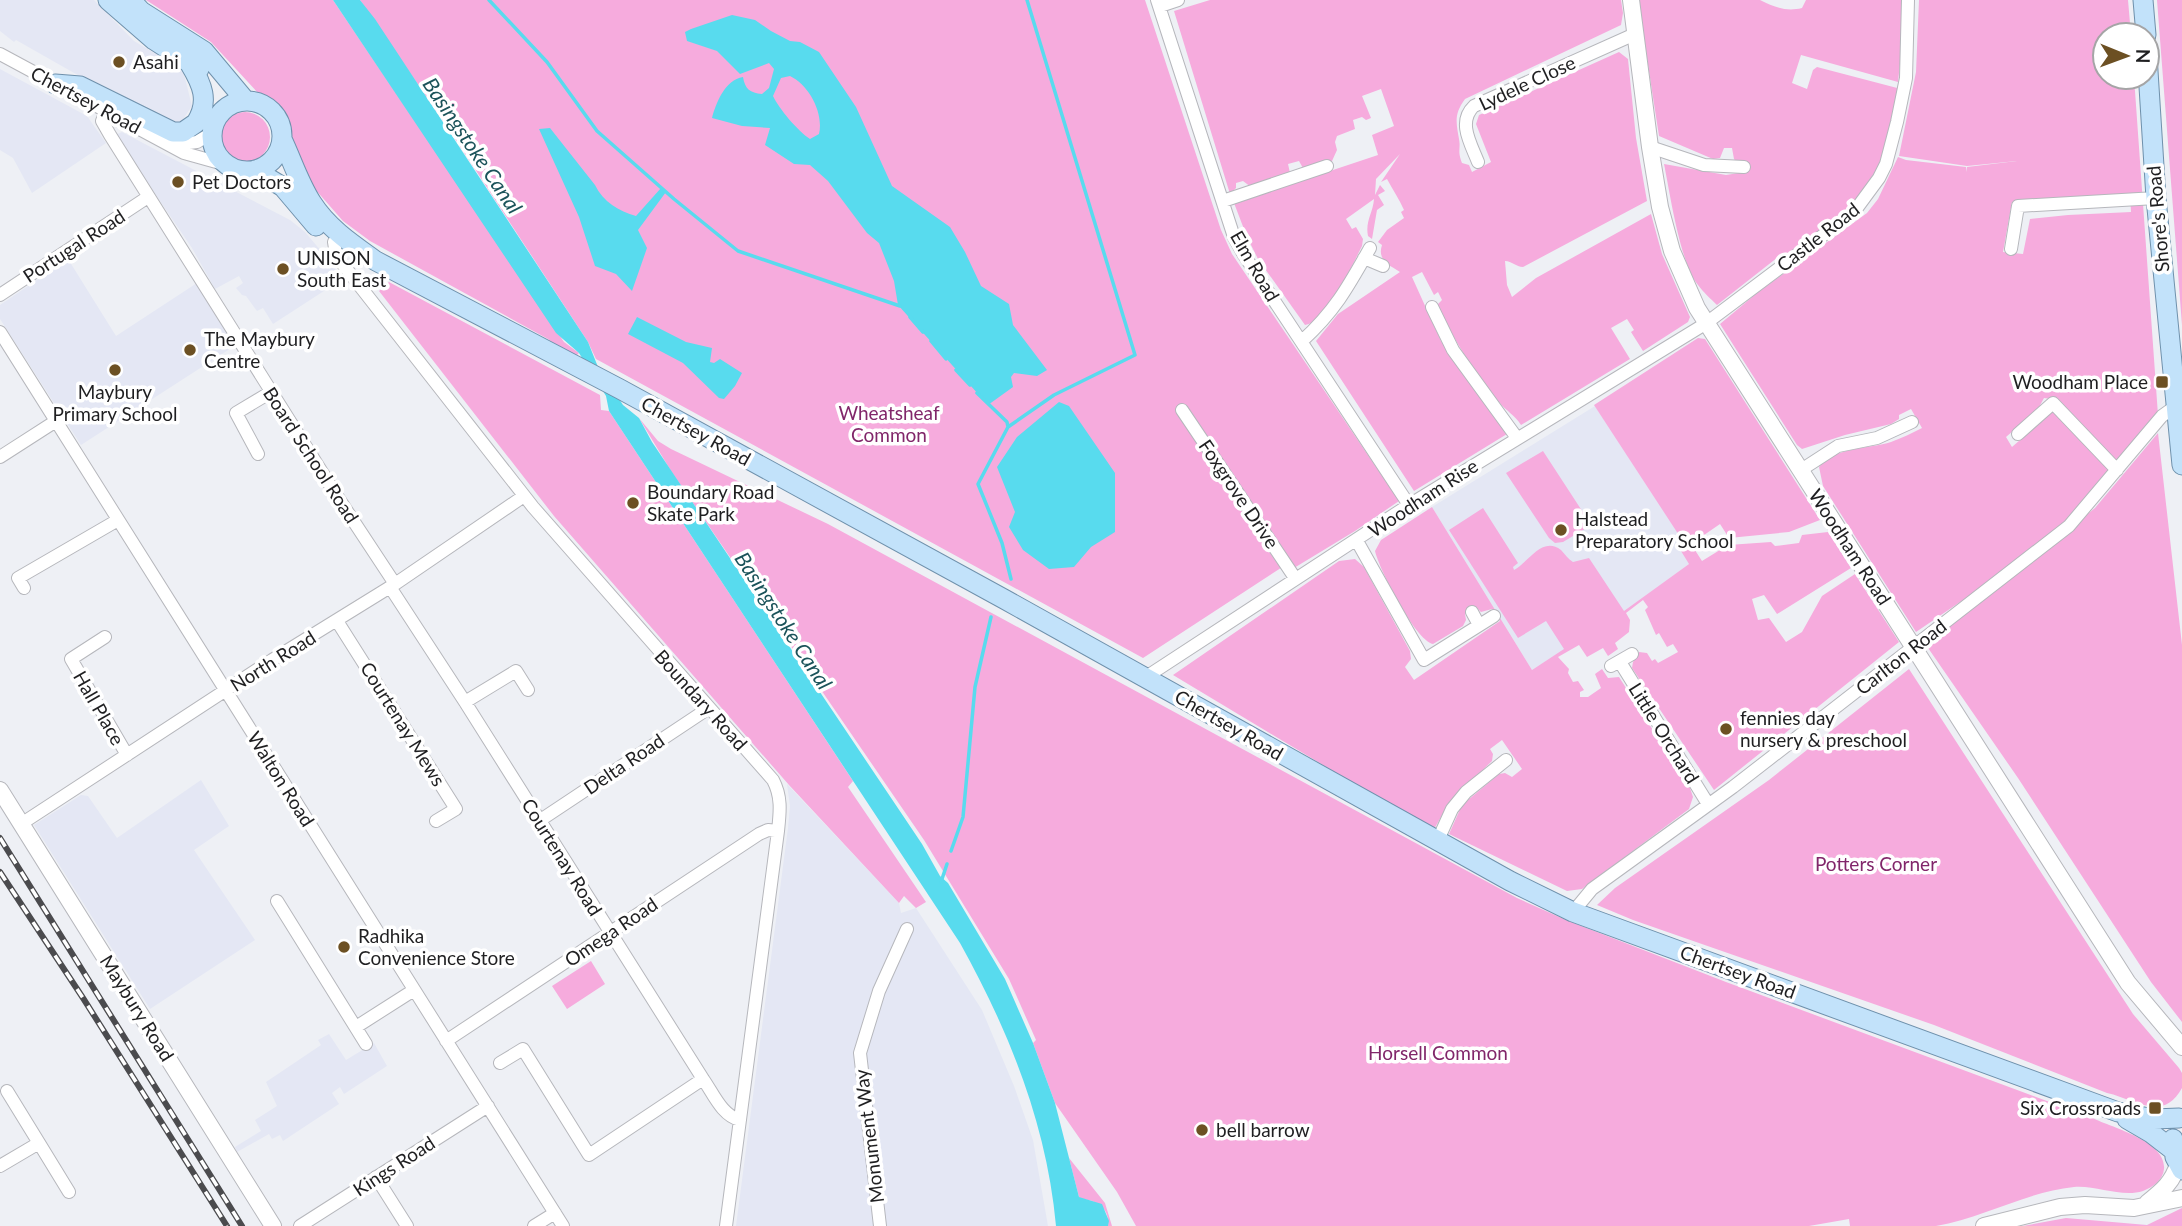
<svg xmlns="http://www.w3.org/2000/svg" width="2182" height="1226" viewBox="0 0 2182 1226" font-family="Lato,sans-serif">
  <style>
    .built { fill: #e4e7f4 }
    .green { fill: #f6abdd; fill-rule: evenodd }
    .water { fill: #58dbee; fill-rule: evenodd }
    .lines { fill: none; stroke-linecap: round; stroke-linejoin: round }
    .stream { stroke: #58dbee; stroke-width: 3.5 }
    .minor-casing { stroke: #b6b7bc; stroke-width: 14 }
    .tertiary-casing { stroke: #b6b7bc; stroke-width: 18 }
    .primary-casing { stroke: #6f91ac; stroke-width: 21 }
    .minor { stroke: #fff; stroke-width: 12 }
    .tertiary { stroke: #fff; stroke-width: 16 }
    .primary { stroke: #c2e2fa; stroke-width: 19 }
    .rail-casing { stroke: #4b4b4e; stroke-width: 6 }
    .rail { stroke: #fff; stroke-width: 3.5; stroke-dasharray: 10; stroke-linecap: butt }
    .poi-dot { fill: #6c5023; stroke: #fff; stroke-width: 2.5 }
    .labels { text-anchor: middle; stroke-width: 7; stroke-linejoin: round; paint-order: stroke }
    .poi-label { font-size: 19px; fill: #1f1f21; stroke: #fff; text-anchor: start }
    .street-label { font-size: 19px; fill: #1f1f21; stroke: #fff }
    .park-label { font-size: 19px; fill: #81266a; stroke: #fff }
    .water-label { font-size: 21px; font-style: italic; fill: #1b535a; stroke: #fff }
  </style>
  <rect width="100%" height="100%" fill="#eef0f5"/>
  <!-- built -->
  <path class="built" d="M0,0h94l40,41 49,29 9,36 -15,22h-6l-155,-88 -2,2 -14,-11z
    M0,69l87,47 19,27 -74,50 -19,-35 -13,-8z
    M122,132l168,88 15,12 39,46 -71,46 -10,-16 -6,3 -11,-15 -4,-1 -6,-7 7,-5 -4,-7 -24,13 -23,-41 -77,-113z
    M68,259l48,77 81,-53 39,62 -155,100 -81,-126v-14z
    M1595,406l92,141 2,17 -65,48 -92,58 -100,-163z
    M201,780l28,46 -35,24 61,90 -105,69 -116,-184 47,-30 7,1 29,42z
    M787,784l112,119 2,10 15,-5 66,102 32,76 19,54 15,86h-312l52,-398 2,-22z
    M329,1034l17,26 28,-17 13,23 -43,28 -4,-7 -8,6 7,11 -56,37 -3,-6 -8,4 -3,-5 -32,18 -2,-5 26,-16 -6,-11 22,-14 -11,-24 55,-37 -3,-5z"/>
  <!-- green -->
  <path class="green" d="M146,0h187l231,342 15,11 -6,6 -25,-20 -178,-98 -27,-20 -29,-33 -23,-53 -5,-20 -7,-10 -21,-12 -47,-51z
    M360,0h785l76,230 11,24 167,247 -44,30 -61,37 -7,-4 -144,94 -547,-299 -8,-17 -136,-208z
    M1210,0h411l2,13 -2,12 -156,74c-11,15 -9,23 -6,40 2,10 -2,11 3,24l7,2 3,7 19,-10 -15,-38 3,-9 140,-63 9,7 8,79 11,63 -124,66c-7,0 -11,-6 -18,-6l2,24 5,12 24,-19 115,-64 11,40 28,63 -2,5 -45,29 -12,-19 3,-2 -7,-11 -16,9 19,31 -109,66c-6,-10 -15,-14 -22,-23 -24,-27 -46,-64 -62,-97l5,-5 -4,-8 -4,3 -12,-23 -10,5 29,64 66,93 -93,57 -98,-150 22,-27 62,-42c-11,-7 -23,-12 -18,-27l-4,-3 9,-12 17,-12 -3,-6 3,-2c-5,-11 -11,-20 -17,-31l-6,3 19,-28 -24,25 -1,16 5,-10 5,6 -7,4 6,10 -7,5 -5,29 -4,-3c-3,-15 5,-23 6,-37l-28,20 6,10 4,-2 7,12 -1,7c-11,21 -33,75 -57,79l-47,-66 -11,-22 -13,-34 144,-48 -6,-20 22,-9 -13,-37 -19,7 9,22 -5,2 -4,-3 -9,3 2,9 -18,7 -2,6 2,8 -5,11 -28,9 -5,-9 -11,3 2,9 -39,14 -8,-6 -7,2v5l-6,6 -56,-183z
    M1638,0h122c14,7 26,12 42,8l4,-8h97l-1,45 -4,37 -97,-27 -9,28 15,6 6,-19 4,-3 84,22c-7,25 -12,53 -22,78 -14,37 -63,67 -93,90l-4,-3 -65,51c-6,-6 -14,-13 -19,-20 -18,-22 -28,-92 -34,-121l62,11 19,-3 -11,-13 -2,-11h-8l-4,10 -7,1 -54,-23z
    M1919,0h209l3,35h-26v42h29l24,338 -41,49 -57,-60 -1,-4 -15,-2 -6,11 -32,28 6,10 41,-36 58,59 -52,59 -74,56 -69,47 -93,-146 -4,-19c14,-20 51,-18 72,-25 11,-4 21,-9 31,-14l-11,-19 -12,6v4l-8,5 -46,11 -43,14 -5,-4 -77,-121 37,-31 110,-80 11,-14 20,-42 8,3 60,7 1,5v-5l50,-6 -50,5 -68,-10 17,-84zM2130,194l1,18 -63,3 -38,4 -7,35 -20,-2 9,-50z
    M2157,0h25v325z
    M220 137a25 25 0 1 1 50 0a25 25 0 1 1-50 0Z
    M389,282l211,113 1,15 8,1 244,370 -5,6 78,115 -10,6 -12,-12 -5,7 -110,-118 -235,-269 -175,-225z
    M1698,338l7,1 115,181 -31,12 -60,6 -9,-14 -29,20 11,17 26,-16 43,-3 4,4 24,-3 3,-8 26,-3 23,36 -74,46 -13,-19 -12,4 6,21 11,-2 17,24 16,-10 20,-36 33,-22 44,68 -185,148 -82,-122 1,-6 6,-10 8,1 5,8 3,-2 3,4 20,-11 -5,-8 -6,3 -8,-14 -3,2 -11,-25 3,-3 -5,-7 -17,13 4,7 -1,12 -14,11 3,6 -10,7 -5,-8 -16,9 -8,-12 -21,12 11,12 -1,4 5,9 5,-1 6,9 -4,2v5h8l13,-9 -6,-14 7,-5 6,9 11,-1 71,111 3,9 -4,12 -107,80 -15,2 -118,-57 13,-29 37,-31 6,-1 7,4 10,-8 -20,-29 -12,9 3,5 -1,7 -43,42 -16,28 -260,-156 166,-114 16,-2 9,8 46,84 1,8 -6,8 9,13 86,-59 -8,-12 -11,3 -5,-5 -11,7 1,6 -3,6 -30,18c-18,-4 -54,-75 -58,-93l6,-11 51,-33 100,163 32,-21 -18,-28 -28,17 -69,-108 34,-22 35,55 -5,4 1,3c14,-7 28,-35 47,-20 4,4 7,9 12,12l16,-4 35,53 65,-47 -8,-13 5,-5 -92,-141z
    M639,418l19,23 13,8 157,75 689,374 49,22 160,62 364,135c20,10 77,24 74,52 -1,11 -11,18 -21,22 -21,7 -47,-6 -69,-4 -48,5 -91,31 -138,39 -24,0 -60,0 -86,0l-1,-7 -40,7h-673l-19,-34 -62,-89 -22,-60 3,-3 -27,-61 -85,-139 -253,-369z
    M2158,433l24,212v377l-31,-40 -133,-204 -92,-133 169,-137z
    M1543,451l45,69v7l-25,15 -8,1 -6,-5 -43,-65z
    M1909,669l224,345 46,54 3,5v15c-19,35 -47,11 -75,5l-173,-68 -301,-105 -36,-15 18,-17 154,-108z
    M591,961l14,23 -38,25 -15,-23z
    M1069,1158l36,45 7,23h-4c2,-18 -11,-26 -27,-27l-2,-2z
    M2182,1208v18h-159l43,-8 81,7z"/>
  <!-- water -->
  <path class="water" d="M333,0h27l15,19 213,323 10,25 25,38 16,13 13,24 270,402 18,32 8,7 57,96 28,64 22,60 24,94 23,7 7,17 -1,5h-52c-9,-101 -47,-195 -96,-283l-351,-532 -3,-15 -27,-43 -23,-20z
    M732,15l23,5 16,11 19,10 10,1 19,10 37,55 36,79 58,41 15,25 16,34 28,18 4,21 34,45 -10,6 -23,-3 -3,4 2,10 -25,18 -90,-100 -4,-24 -15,-38 -12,-10 -39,-52 -18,-16 -16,-1 -29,-19 5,-17 -28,-2 -30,-8c4,-15 13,-38 31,-41 2,12 7,16 19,17l7,-6 5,-19 -5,-6 -29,11 -23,-23 -30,-10 -2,-9 6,-3zM790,76c19,9 34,37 29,58l-9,5c-12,-8 -31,-30 -37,-43l8,-18z
    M550,128l45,57c8,17 24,26 41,31l25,-28 5,4 -28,38 9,18 -15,43 -16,-17 -21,-8 -16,-49 -40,-88z
    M637,317l49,25 26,6 -2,14 4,1 6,-4 22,14 -7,13 -11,13 -5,-1 -36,-35 -55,-29z
    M1059,402l10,4 46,67v59l-24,15 -17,20 -25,2 -26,-19 -14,-23 6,-15 -18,-45 20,-30z"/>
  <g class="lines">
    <!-- stream -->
    <path class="stream" d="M489,0l58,62 50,69 77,68 64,52 162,55
      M910,317l13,15
      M931,341l15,18
      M956,370l14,15
      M977,393l30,29 1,5
      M1011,579l-9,-36 -24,-59 30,-57 46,-32 81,-40 -108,-355
      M951,851l12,-34 12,-130 16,-70
      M941,882l6,-18"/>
    <defs>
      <path id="minor" d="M1157,0l77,237 10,18 165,250
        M1160,6l18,-6
        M0,54l184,99 43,12
        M106,111l-4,10 8,14 225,358 60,91
        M172,145l25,-3 15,-9
        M1650,147l54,18 40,2
        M1478,162c-7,-18 -21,-40 -4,-56l161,-72
        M1223,201l104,-35
        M334,242l2,12 5,8 192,245 240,273c9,17 7,32 5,51l-52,395
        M2011,249l7,-43 138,-8
        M1364,258l19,8
        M0,295l148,-98
        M1432,307l21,43 64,88
        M0,332l563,894
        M1302,341c33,-30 46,-54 68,-93
        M1182,410l113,168
        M2018,434l35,-31 64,67
        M258,454l-22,-41 35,-21
        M0,457l56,-36
        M1801,470l37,-24 39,-8 35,-16
        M1357,541l67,119 70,-44
        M390,587l75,115 238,377c10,14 19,37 37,41
        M24,588l-6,-10 100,-58
        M1472,612l7,13
        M337,621l119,188 -20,12
        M105,637l-34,22 56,96
        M1620,662l88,142
        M1611,666l21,-12
        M1146,677l263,-172 296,-181 149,-112 25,-34 7,-14 11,-42 9,-44 2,-78
        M465,702l51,-31 12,19
        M539,821l170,-113
        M21,824l251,-164 123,-76 129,-88
        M1437,842l15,-33 14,-17 40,-32
        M277,901l89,143
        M1573,912l19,-23 141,-102 336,-261 93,-110 14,-10
        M356,1027l58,-37
        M446,1041l313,-207 9,-4 10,1
        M500,1063l23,-14 66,106 114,-76
        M39,1143l30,49
        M0,1166l39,-23 -32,-52
        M376,1177l31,49
        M300,1226l188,-120
        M534,1226l21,-13
        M880,1226l-20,-173 19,-62 28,-62"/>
      <path id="tertiary" d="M1631,0l19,147 10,60 12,44 25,57 431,675 54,64
        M0,790l273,436
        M2147,1203c15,-12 26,-21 31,-39
        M1984,1226l76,-19 25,-2 49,3 48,-10"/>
      <path id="primary" d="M108,0l46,40 45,29
        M131,0l10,11 63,40 41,49
        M2143,0l3,35
        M2147,55l9,143 26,267
        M55,84l25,2 93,46h10l13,-9c14,-22 6,-39 -6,-59
        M212 136a35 35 0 1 1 70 0a35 35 0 1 1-70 0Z
        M282,139c10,21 17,44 30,64 16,25 40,41 64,58l244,128 384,210 506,282 63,31 545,200 36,7 25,-1
        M255,170l28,17 33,39
        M2127,1119l24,14 22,17
        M2173,1139l2,18 7,13"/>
    </defs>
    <!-- minor casing -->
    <use href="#minor" class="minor-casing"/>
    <!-- tertiary casing -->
    <use href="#tertiary" class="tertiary-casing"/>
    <!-- primary casing -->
    <use href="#primary" class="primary-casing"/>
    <!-- minor -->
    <use href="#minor" class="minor"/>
    <!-- tertiary -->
    <use href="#tertiary" class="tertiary"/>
    <!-- primary -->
    <use href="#primary" class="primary"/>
    <defs>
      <path id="rail" d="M0,838l242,388
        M0,872l83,126 144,228"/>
    </defs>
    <!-- rail casing -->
    <use href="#rail" class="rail-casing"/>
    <!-- rail -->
    <use href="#rail" class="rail"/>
  </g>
  <!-- markers -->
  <g class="poi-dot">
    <circle cx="119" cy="62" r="7"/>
    <circle cx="178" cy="182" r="7"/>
    <circle cx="283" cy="269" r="7"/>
    <circle cx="190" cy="350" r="7"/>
    <circle cx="115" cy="370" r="7"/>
    <rect x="2155" y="375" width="14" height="14" rx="3.5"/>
    <circle cx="633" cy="503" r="7"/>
    <circle cx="1561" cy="530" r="7"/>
    <circle cx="1726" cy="729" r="7"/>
    <circle cx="344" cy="947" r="7"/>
    <rect x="2148" y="1101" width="14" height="14" rx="3.5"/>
    <circle cx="1202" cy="1130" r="7"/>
  </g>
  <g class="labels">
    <!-- poi labels -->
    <g class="poi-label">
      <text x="133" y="69">Asahi</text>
      <text x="192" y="189">Pet Doctors</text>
      <text x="297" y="265">UNISON<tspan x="297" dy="22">South East</tspan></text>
      <text x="204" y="346">The Maybury<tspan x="204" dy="22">Centre</tspan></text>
      <text x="2148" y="389" text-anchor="end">Woodham Place</text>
      <text x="115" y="399" text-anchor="middle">Maybury<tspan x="115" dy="22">Primary School</tspan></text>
      <text x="647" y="499">Boundary Road<tspan x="647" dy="22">Skate Park</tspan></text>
      <text x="1575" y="526">Halstead<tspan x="1575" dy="22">Preparatory School</tspan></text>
      <text x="1740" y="725">fennies day<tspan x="1740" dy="22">nursery &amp; preschool</tspan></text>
      <text x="358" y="943">Radhika<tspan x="358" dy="22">Convenience Store</tspan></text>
      <text x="2141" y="1115" text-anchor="end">Six Crossroads</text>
      <text x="1216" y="1137">bell barrow</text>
    </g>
    <!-- street labels -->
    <g class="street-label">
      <text transform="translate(1527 83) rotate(-25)" y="7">Lydele Close</text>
      <text transform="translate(86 100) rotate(28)" y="7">Chertsey Road</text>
      <text transform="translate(2158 219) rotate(-95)" y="7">Shore's Road</text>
      <text transform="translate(1818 237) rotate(-38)" y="7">Castle Road</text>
      <text transform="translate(74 246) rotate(-33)" y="7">Portugal Road</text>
      <text transform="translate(1255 266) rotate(60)" y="7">Elm Road</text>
      <text transform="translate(696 431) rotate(29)" y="7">Chertsey Road</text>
      <text transform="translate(311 455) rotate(57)" y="7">Board School Road</text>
      <text transform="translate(1239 494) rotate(56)" y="7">Foxgrove Drive</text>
      <text transform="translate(1423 498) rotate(-33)" y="7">Woodham Rise</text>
      <text transform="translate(1850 547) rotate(57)" y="7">Woodham Road</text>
      <text transform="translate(1901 657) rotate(-38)" y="7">Carlton Road</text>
      <text transform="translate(273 661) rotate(-32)" y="7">North Road</text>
      <text transform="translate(701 700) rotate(48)" y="7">Boundary Road</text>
      <text transform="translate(99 708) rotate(60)" y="7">Hall Place</text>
      <text transform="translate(403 724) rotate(58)" y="7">Courtenay Mews</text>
      <text transform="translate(1229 725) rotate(30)" y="7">Chertsey Road</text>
      <text transform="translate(1664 733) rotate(58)" y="7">Little Orchard</text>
      <text transform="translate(624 764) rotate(-34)" y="7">Delta Road</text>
      <text transform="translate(281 779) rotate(58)" y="7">Walton Road</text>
      <text transform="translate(562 857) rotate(58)" y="7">Courtenay Road</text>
      <text transform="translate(611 932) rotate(-34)" y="7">Omega Road</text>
      <text transform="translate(1738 972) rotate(20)" y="7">Chertsey Road</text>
      <text transform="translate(137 1008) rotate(58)" y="7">Maybury Road</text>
      <text transform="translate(869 1136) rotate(-97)" y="7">Monument Way</text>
      <text transform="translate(394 1166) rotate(-33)" y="7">Kings Road</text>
    </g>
    <!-- park labels -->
    <g class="park-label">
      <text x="889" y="420">Wheatsheaf<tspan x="889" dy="22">Common</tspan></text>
      <text x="1876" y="871">Potters Corner</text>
      <text x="1438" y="1060">Horsell Common</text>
    </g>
    <!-- water labels -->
    <g class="water-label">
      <text transform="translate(472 146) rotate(56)" y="7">Basingstoke Canal</text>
      <text transform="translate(783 621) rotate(57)" y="7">Basingstoke Canal</text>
    </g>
  </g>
  <!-- north arrow -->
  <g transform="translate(2126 56) rotate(91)"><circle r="33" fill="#ffffff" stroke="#a5a5a6" stroke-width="2"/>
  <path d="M0-5L12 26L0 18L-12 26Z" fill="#6c5023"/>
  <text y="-10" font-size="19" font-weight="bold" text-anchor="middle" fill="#1f1f21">N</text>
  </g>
</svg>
